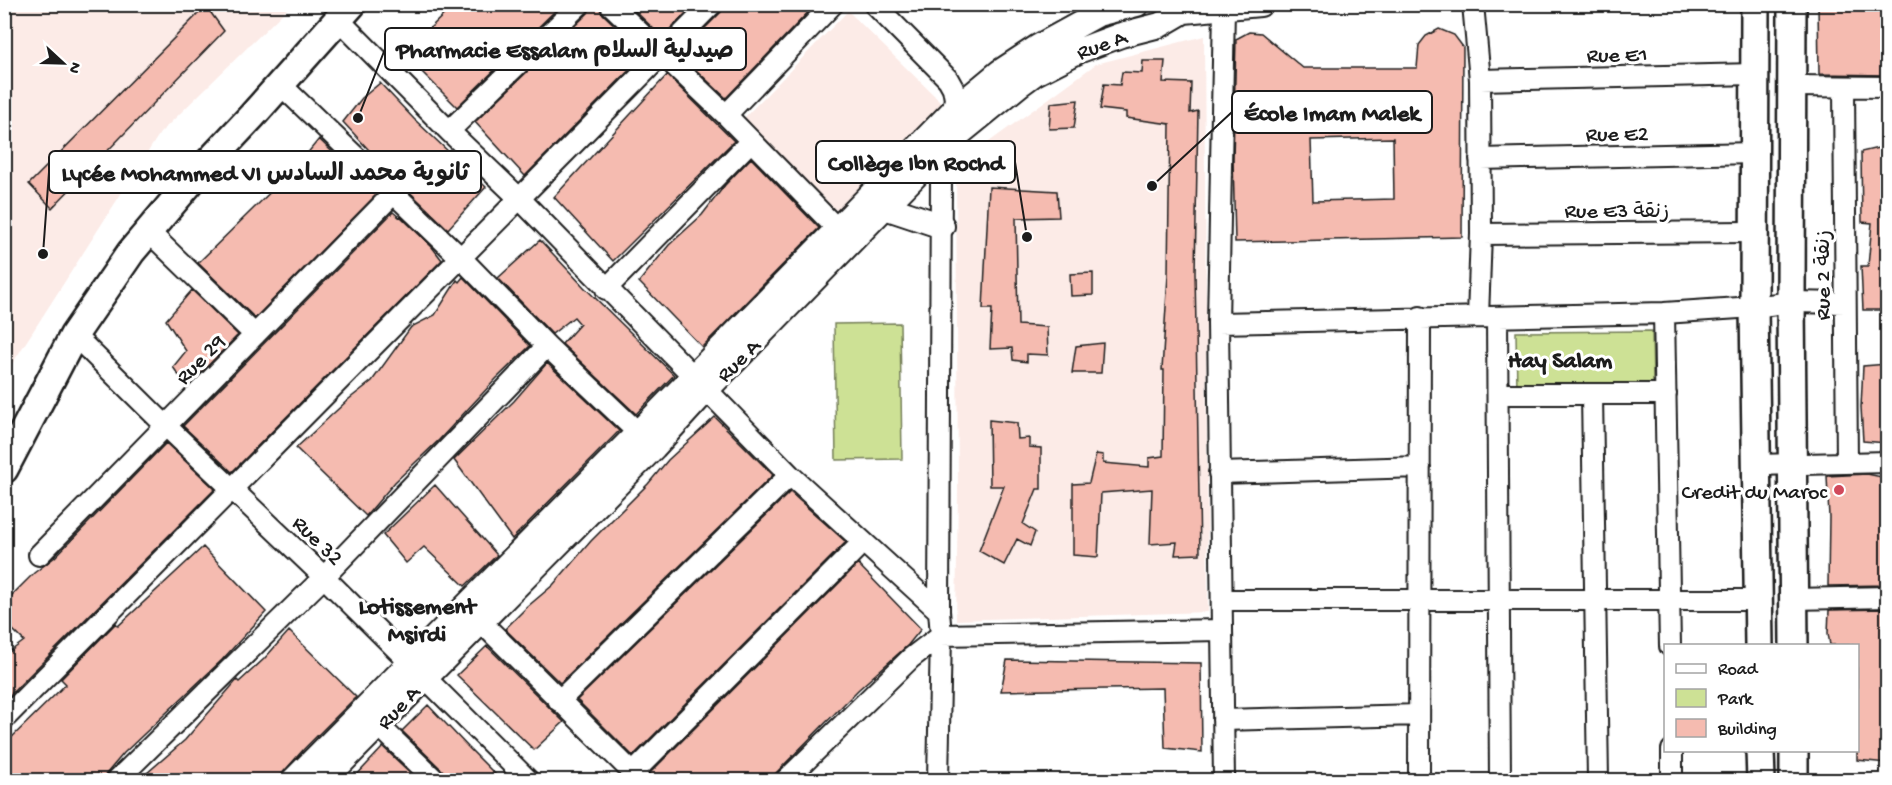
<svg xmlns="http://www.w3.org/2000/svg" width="1892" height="785" viewBox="0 0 1892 785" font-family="'Gochi Hand','Playpen Sans Arabic',sans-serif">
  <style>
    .built { fill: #fcebe7 }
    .green { fill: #cde195; stroke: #747e58; stroke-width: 1.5 }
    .building { fill: #f5bbb0; stroke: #1c1c1c; stroke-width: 1.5; fill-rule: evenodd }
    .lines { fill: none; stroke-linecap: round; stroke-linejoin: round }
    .minor-casing { stroke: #1c1c1c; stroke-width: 24 }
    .tertiary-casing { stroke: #1c1c1c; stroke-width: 28 }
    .secondary-casing { stroke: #1c1c1c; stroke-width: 32 }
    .minor { stroke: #fff; stroke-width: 20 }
    .tertiary { stroke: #fff; stroke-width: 24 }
    .secondary { stroke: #fff; stroke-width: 27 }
    .poi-dot { fill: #d1495b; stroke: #fff; stroke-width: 2 }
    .labels { text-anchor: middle; stroke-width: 6; stroke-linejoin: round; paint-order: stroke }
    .street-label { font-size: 22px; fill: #1c1c1c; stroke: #fff }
    .poi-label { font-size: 22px; fill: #1c1c1c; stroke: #fff; text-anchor: end }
    .neighbourhood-label { font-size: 24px; font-weight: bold; fill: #1c1c1c; stroke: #fff }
    .leader { fill: none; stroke: #1c1c1c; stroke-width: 2 }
    .callout-dot { fill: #1c1c1c; stroke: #fff; stroke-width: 2 }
    .callout { fill: #fff; stroke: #1c1c1c; stroke-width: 2 }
    .callout-label { font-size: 24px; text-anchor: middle; font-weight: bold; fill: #1c1c1c }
  </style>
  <rect width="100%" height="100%" fill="#fff"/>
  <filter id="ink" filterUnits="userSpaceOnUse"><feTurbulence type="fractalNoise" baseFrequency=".0167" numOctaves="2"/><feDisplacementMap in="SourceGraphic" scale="12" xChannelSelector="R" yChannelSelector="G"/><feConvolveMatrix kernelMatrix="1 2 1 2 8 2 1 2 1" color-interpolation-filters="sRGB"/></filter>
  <g filter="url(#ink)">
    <!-- built -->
    <path class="built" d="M5,5h286l-131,128 -155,242z
      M848,11l94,92 -105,108 -94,-92z
      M1204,36l4,576 -252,8 2,-129 -2,-325 140,-102z"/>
    <!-- green -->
    <path class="green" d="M900,323l2,136 -66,1 -2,-136z
      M1652,331l1,56 -136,3 -1,-58z"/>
    <!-- building -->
    <path class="building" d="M455,4h107l-105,103 -49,-49 27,-24 -6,-5z
      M592,4h6l4,9 43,41 -120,122 -50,-54 113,-109z
      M628,4h67l-33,33z
      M724,4h92l-90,94 -47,-44 42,-42z
      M1818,4h69v71l-68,-1z
      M206,6l18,25 -172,177 -23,-24z
      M1439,29l15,6 9,12 -1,190 -227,5 -2,-84 3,-119 13,-7 12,1 42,35h114l2,-23 7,-9zM1393,138l1,61 -81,2 -2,-61z
      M1143,61h22l-2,21 28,1 -1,30 8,-2 -3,161 5,282 -25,1 2,-13 -27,2 2,-55 -51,4 -3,64 -25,-2v-71l16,-1 7,-29 7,1v8l46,4v-9l14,-2 1,-86h-2l6,-95 2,-151 -44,-6v-6l-26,-3 4,-25 16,1 2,-13 20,1z
      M667,75l67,66 -121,120 -59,-64z
      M380,83l34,36 72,68 -38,42 -56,-54 -49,-53 19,-24z
      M1078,100l-4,28 -25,1 2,-26z
      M319,139l57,56 -121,123 -57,-55 99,-97z
      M1887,146v164h-24l-2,-44h7l4,-43 -10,-1 -1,-70z
      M751,158l68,70 -117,119 -63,-65 30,-37 33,-30 23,-30z
      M989,187l68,4 2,26 -43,1 2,107 29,2 1,28 -21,-1v8l-14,-2 -1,-12 -22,1 2,-40h-9z
      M393,212l6,5 1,-1 32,31 10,13 -210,212 -49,-46z
      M540,240l44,47 90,88 -38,39 -74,-70 18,-20 -6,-7 -22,17 -54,-56z
      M1093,273v22l-22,1 -1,-22z
      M463,277l67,69 -34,33 -57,61 -44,42 -29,34 -70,-68 53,-49 23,-18 39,-54 24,-12 22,-35 2,2z
      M192,290l46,45 -51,52 -14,-20 13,-16 -20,-31z
      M1103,343l-2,30h-29l4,-27z
      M547,363l72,68 -107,108 -58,-79 60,-59z
      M1887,364v79l-24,-2 -2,-34 2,-41z
      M715,417l58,58 -213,208 -55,-54 22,-22 26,-22 38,-44 57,-57 20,-24z
      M989,420l28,3 1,16 11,-1v9l12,1v41h-4l-14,35 12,8 -5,14 -13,-7 -13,26 -25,-14 25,-65h-14z
      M166,443l49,46 -211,212v-45l20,-15 -20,-20v-18l30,-30 21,-16z
      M1867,474l20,4v107l-59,1 1,-69 -2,-41z
      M435,485l62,70 -32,31 -41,-39 -18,16 -23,-28z
      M790,492l56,50 -213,214 -56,-56z
      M203,547l63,65 -44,48 -98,93 -23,27h-97v-35l62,-61 -5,-5 55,-56 2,3z
      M858,564l63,65 -13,16 -50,45 -89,90h-117l-2,-7z
      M1887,609v154l-30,-3v-115h-27l-2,-12 1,-23z
      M289,631l67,66 -52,52 -24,27 -5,4h-136l46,-40 52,-60 2,2 25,-23z
      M487,646l77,76 -30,28 -77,-75z
      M1007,660l194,3 1,89 -37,-4 -2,-60 -162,3z
      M428,705l41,43 32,32h-54l-4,-9 -41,-40z
      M383,747l35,33h-66z"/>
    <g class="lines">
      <defs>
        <path id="minor" d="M610,4l116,111 121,124
          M874,4l74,75 5,9 2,11 -11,47 -3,28 -2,437 2,24 -3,145
          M1473,4l7,76 1,154 -3,83
          M1224,8l-6,315 6,457
          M338,19l111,112 72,69 269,275 149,136
          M1480,80l276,-6
          M280,84l182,175 85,87 102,97
          M1792,86l96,1
          M1844,87l3,376
          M726,115l107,-111
          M449,131l131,-127
          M1480,159l275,-6
          M148,231l107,104
          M1481,234l273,-2
          M606,289l145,-148
          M1664,313l6,333
          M1497,317l3,463
          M1218,323l446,-10 90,-6 37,-5 54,1
          M74,335l92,91 158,151 204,203
          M1498,394h168
          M1592,394l6,386
          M1757,465l131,-3
          M1219,473l201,-6
          M39,555l355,-362
          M1794,599l94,-2
          M1222,600h537
          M470,611l170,169
          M559,701l231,-226
          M368,715l67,65
          M4,719l708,-715
          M1223,720l196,-5
          M1672,750v30
          M633,773l230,-231
          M117,780l207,-203 223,-231
          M786,780l125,-122 30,-23 281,-5
          M1419,780l1,-463"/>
        <path id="tertiary" d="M885,207l57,19
          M294,780l344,-347 315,-322 47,-39 38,-25 60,-33 39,-10
          M324,780l330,-333 53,-58 237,-243 76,-62 15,-11 43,-22 43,-16 39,-10 24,-14 76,-7"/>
        <path id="secondary" d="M1755,4l-1,303 5,339
          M1792,4l-1,298 3,344
          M4,469l70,-134 57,-83 61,-72 60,-64 100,-112
          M1760,750l1,30
          M1794,750v30"/>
      </defs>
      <!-- minor casing -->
      <use href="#minor" class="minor-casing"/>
      <!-- tertiary casing -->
      <use href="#tertiary" class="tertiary-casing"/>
      <!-- secondary casing -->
      <use href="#secondary" class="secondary-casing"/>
      <!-- minor -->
      <use href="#minor" class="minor"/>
      <!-- tertiary -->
      <use href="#tertiary" class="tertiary"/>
      <!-- secondary -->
      <use href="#secondary" class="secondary"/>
    </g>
  </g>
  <!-- markers -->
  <circle class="poi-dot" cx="1839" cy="490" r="6"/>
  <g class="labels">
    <!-- street labels -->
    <g class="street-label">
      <text transform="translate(1101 43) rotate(-20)" y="8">Rue A</text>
      <text transform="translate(1617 53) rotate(-1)" y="8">Rue E1</text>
      <text transform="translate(1617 132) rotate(-1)" y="8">Rue E2</text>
      <text x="1617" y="217">Rue E3 زنقة</text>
      <text transform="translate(1821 275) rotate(-90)" y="8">Rue 2 زنقة</text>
      <text transform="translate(199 358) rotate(-46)" y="8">Rue 29</text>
      <text transform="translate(737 359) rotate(-45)" y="8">Rue A</text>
      <text transform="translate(319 539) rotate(44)" y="8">Rue 32</text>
      <text transform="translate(397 706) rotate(-47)" y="8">Rue A</text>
    </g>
    <!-- poi labels -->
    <g class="poi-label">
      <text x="1827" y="498">Credit du Maroc</text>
    </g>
    <!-- neighbourhood labels -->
    <g class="neighbourhood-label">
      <text x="1560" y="367">Hay Salam</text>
      <text x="417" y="613">Lotissement<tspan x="417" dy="28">Msirdi</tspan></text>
    </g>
  </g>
  <!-- callouts -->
  <path class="leader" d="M358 118L385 49M1152 186L1232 112M1027 237L1015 162M43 254L49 172"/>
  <g class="callout-dot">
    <circle cx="358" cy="118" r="6"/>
    <circle cx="1152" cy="186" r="6"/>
    <circle cx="1027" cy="237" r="6"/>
    <circle cx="43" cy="254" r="6"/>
  </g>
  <g class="callout">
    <rect x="385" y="28" width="361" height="42" rx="6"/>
    <rect x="1232" y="91" width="200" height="42" rx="6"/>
    <rect x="816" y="141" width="199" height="42" rx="6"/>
    <rect x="49" y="151" width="432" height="42" rx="6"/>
  </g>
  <g class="callout-label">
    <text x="565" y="57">Pharmacie Essalam صيدلية السلام</text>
    <text x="1332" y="120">École Imam Malek</text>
    <text x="916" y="170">Collège Ibn Rochd</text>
    <text x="265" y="180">Lycée Mohammed VI ثانوية محمد السادس</text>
  </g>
  <!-- margin -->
  <rect width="1892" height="785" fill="none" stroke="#fff" stroke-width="24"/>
  <rect x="12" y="12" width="1868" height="761" fill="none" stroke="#1c1c1c" stroke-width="2" filter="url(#ink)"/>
  <!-- legend -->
  <rect x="1664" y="644" width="195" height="108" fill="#ffffff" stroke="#a4a4a4" stroke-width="1.5"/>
  <rect x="1676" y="664" width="30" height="9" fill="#ffffff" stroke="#a4a4a4" stroke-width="1.5"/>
  <text x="1718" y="674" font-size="18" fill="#1c1c1c">Road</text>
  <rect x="1676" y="689" width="30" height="18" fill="#cde195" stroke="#a4a4a4" stroke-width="1.5"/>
  <text x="1718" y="704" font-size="18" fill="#1c1c1c">Park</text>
  <rect x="1676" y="719" width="30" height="18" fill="#f5bbb0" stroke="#a4a4a4" stroke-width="1.5"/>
  <text x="1718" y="734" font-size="18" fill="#1c1c1c">Building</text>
  <!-- north arrow -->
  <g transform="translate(63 63) rotate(112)" stroke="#ffffff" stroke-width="4.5" paint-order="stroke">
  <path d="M0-4.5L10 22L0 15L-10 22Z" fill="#1c1c1c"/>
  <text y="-9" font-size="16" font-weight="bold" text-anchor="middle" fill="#1c1c1c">N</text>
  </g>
</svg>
